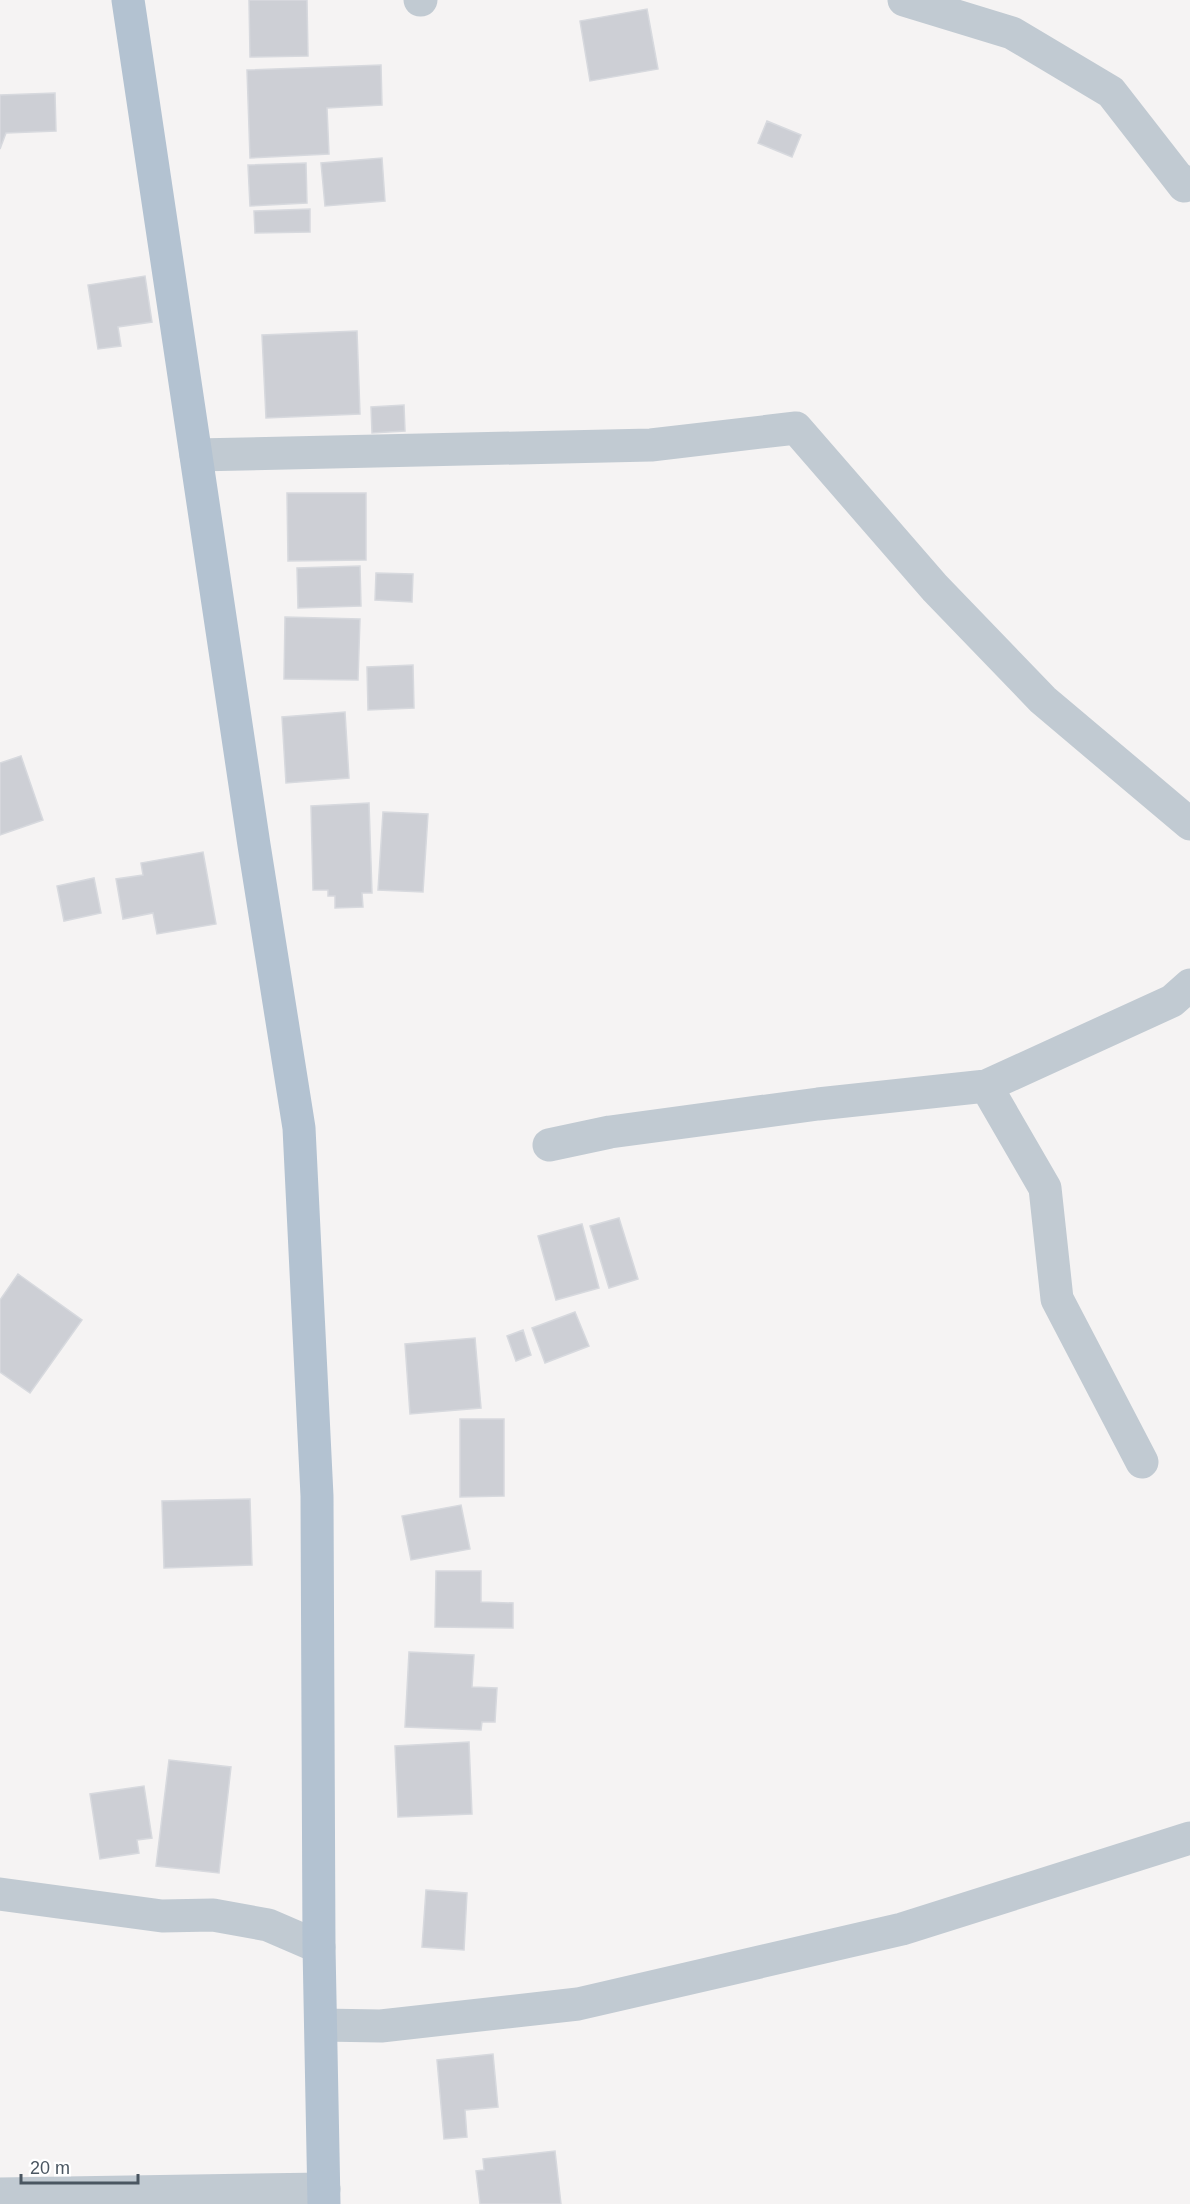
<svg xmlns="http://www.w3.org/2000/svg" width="1190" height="2204" viewBox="0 0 1190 2204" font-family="Helvetica,sans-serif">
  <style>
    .building { fill: #cdcfd5; stroke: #d7d9de; stroke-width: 1.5 }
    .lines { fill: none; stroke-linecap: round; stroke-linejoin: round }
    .minor { stroke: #c1cad2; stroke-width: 33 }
    .major { stroke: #b3c2d1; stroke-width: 33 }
  </style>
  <rect width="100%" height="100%" fill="#f5f3f3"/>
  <!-- building -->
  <path class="building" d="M249,0h58l1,56 -58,1z
    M647,9l11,60 -68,12 -10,-60z
    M381,65l1,40 -55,3 2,46 -79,4 -3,-88z
    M55,93l1,38 -50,2 -6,16v-54z
    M767,121l34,14 -9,22 -34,-14z
    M382,158l3,43 -60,5 -4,-43z
    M306,163l1,40 -57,3 -2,-41z
    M310,209v23l-55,1 -1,-22z
    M145,276l7,46 -34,5 3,19 -23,3 -10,-64z
    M357,331l3,83 -94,4 -4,-83z
    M404,405l1,26 -33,2 -1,-26z
    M287,493h79v67l-78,1z
    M360,566l1,40 -63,2 -1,-40z
    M376,573l37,1 -1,28 -37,-2z
    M285,617l75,2 -2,61 -74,-1z
    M413,665l1,43 -46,2 -1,-43z
    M345,712l4,66 -63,5 -4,-66z
    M21,756l22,64 -43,15v-72z
    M369,803l3,90h-10l1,14 -28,1v-12h-7v-6h-15l-2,-84z
    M383,812l45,2 -5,78 -45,-2z
    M203,852l13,72 -59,10 -4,-21 -30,6 -7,-40 27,-4 -2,-12z
    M94,878l7,35 -37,8 -7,-35z
    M619,1218l19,61 -29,9 -19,-62z
    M582,1224l17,64 -43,12 -18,-64z
    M18,1274l64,46 -52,73 -30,-21v-72z
    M575,1312l14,34 -44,17 -13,-35z
    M523,1330l8,25 -15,6 -9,-25z
    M475,1338l6,70 -71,6 -5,-70z
    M460,1419h44v77l-44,1z
    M250,1499l2,66 -88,3 -2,-67z
    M461,1505l9,44 -59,11 -9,-44z
    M436,1571h45v31l32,1v25l-78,-1z
    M409,1652l65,3 -2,32 25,1 -2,34h-13l-1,8 -76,-3z
    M469,1742l3,72 -74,3 -3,-71z
    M169,1760l62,7 -12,106 -63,-7z
    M144,1786l8,52 -15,2 2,13 -39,6 -10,-65z
    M426,1890l41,3 -3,57 -42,-3z
    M493,2054l5,53 -33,3 2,27 -23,2 -7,-79z
    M555,2151l6,53h-81l-4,-33 8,-1 -1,-11z"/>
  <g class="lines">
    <!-- minor -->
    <path class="minor" d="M420,0h1
      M904,0l108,33 99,59 73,94 6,-4
      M196,455l455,-10 145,-17 139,160 108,112 147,124
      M986,1086l59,102 12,111 85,163
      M549,1145l61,-13 208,-28 168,-18 186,-85 18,-16
      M0,1894l162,22 51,-1 55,10 51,22
      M321,2025l60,1 197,-22 324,-75 288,-91
      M0,2194l324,-5"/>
    <!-- major -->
    <path class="major" d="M128,0l126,845 45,283 18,368 2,451 5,257"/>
  </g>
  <!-- scale -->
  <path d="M21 2174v9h117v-9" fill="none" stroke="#4a5661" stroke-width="3"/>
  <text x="30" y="2174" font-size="18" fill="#4a5661" stroke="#ffffff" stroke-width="4.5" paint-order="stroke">20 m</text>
</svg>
